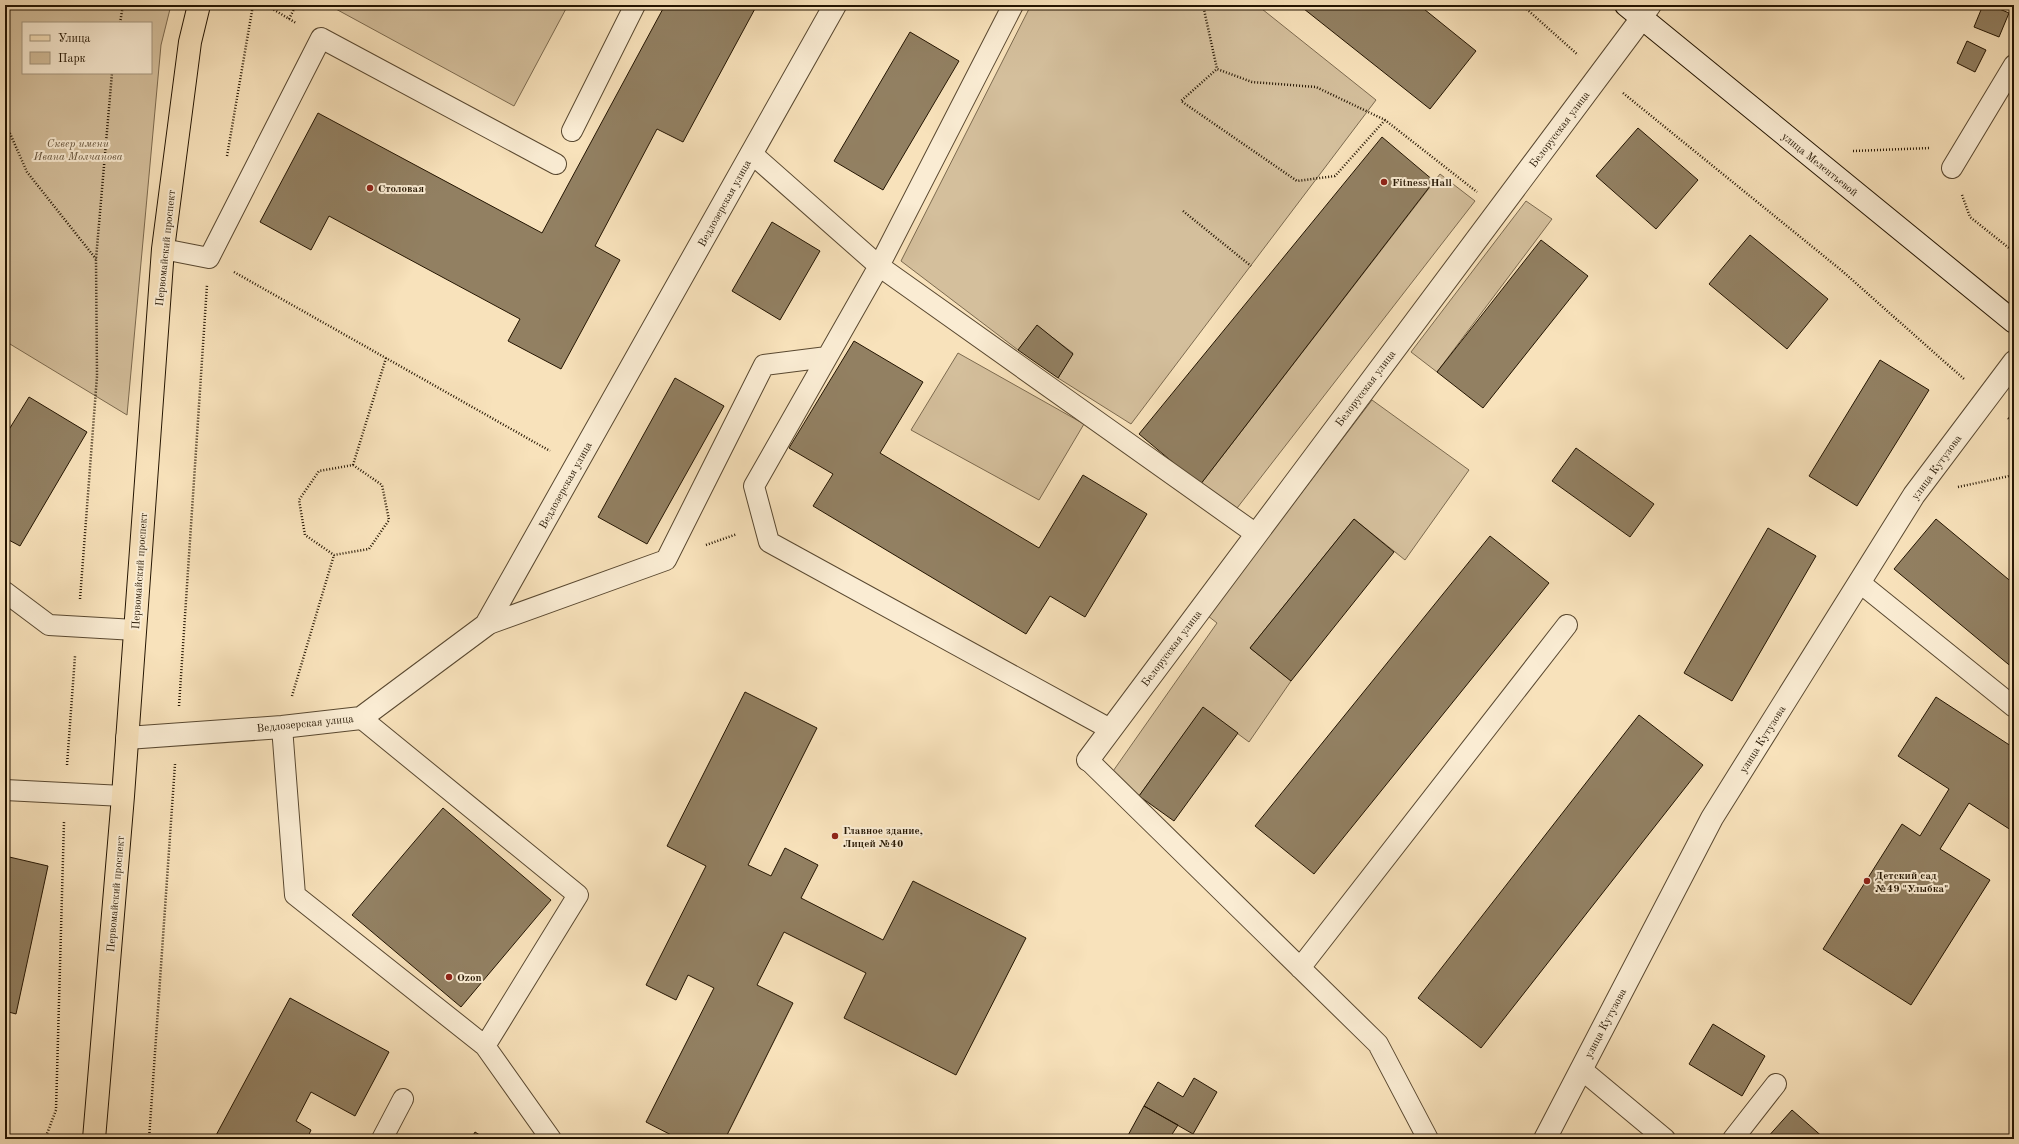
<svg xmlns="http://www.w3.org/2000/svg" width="2019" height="1144" viewBox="0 0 2019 1144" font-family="'Old Standard TT',serif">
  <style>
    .green { fill: #d4bf9c; stroke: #7c6a4f; fill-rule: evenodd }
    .building { fill: #928062; stroke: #241502 }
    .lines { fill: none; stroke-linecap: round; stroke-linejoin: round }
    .service-casing { stroke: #594830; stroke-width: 22 }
    .minor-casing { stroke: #594830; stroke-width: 24 }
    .secondary-casing { stroke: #241502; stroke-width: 24 }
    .primary-casing { stroke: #241502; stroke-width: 24 }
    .path { stroke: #241502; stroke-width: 2.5; stroke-dasharray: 1 2; stroke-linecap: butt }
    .service { stroke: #faecd3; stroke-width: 20 }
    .minor { stroke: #faecd3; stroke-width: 22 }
    .secondary { stroke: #faecd3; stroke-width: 22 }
    .primary { stroke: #f8e2bb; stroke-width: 22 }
    .poi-dot { fill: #8f2418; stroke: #faecd3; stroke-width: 1.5 }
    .labels { text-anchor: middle; stroke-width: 4; stroke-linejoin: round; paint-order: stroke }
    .street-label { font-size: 11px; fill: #241502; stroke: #faecd3 }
    .park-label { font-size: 11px; font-style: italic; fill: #625038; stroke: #faecd3 }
    .poi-label { font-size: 11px; font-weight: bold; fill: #241502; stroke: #faecd3; text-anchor: start }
  </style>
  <rect width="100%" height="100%" fill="#f8e2bb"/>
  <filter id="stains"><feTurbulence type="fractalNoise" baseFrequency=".005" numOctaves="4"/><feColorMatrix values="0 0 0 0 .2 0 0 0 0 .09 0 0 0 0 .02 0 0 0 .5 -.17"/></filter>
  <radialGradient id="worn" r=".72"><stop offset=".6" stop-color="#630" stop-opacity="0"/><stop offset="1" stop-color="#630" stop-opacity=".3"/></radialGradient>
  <!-- green -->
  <path class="green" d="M5,5h166l-10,40 -34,370 -122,-74zM23,23h128v50h-128z
    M336,5h232l-54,101 -180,-98z
    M1031,5h226l119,95 -245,324 -73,-46 15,-25 -36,-27 -19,24 -117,-89z
    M1440,174l35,27 -241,311 -34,-27z
    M1526,201l26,18 -115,153 -26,-20z
    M958,353l126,71 -45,76 -128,-70z
    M1372,400l97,70 -64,90 -51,-41 -104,129 41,33 -42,61 -46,-34 -64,88 -28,-22 106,-151 -9,-7z"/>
  <!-- building -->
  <path class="building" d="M665,5h92l-74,137 -26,-13 -62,117 25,14 -59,109 -53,-28 12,-22 -191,-103 -18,34 -51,-28 58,-109 224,120z
    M1299,5h120l57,46 -46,58z
    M1983,5h7l19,8 -10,24 -25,-10z
    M910,32l49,29 -76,129 -49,-29z
    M1967,41l19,9 -11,22 -18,-9z
    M1638,128l60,52 -42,49 -60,-53z
    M1382,137l52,44 -234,304 -61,-51z
    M772,222l48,29 -40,69 -48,-29z
    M1750,235l78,64 -41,50 -78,-65z
    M1541,240l47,36 -105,132 -46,-36z
    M1037,325l36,29 -15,24 -40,-28z
    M854,341l69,41 -43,71 159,95 44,-73 64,39 -62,103 -35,-21 -24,38 -213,-128 20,-32 -44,-26z
    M1880,360l49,30 -72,116 -48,-30z
    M675,378l49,28 -77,138 -49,-27z
    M29,397l58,35 -67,114 -15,-8v-102z
    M1576,448l78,56 -24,33 -78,-56z
    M1354,519l40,33 -103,129 -41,-33z
    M1936,519l78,65v85l-120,-100z
    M1768,528l48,28 -84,145 -48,-28z
    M1490,536l59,47 -235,291 -59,-48z
    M745,692l72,36 -69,137 23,11 14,-28 33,17 -17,33 82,42 30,-59 113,57 -70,137 -112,-57 22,-45 -82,-41 -27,53 36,18 -68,136h-46l-33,-17 68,-134 -26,-13 -12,25 -30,-15 60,-119 -39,-20z
    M1936,697l78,51v84l-45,-29 -29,46 50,31 -79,125 -88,-56 79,-125 18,12 29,-47 -51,-33z
    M1203,707l35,26 -64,88 -35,-25z
    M1639,715l64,50 -222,283 -63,-50z
    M443,808l108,92 -90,107 -109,-92z
    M5,856l43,10 -32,148 -11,-3z
    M290,998l99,54 -34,64 -44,-24 -15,29 15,9 -4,9h-93z
    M1713,1024l52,32 -23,40 -53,-32z
    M1194,1078l23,14 -24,42 -49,-28 14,-24 25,15z
    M1144,1106l34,19 -9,14h-43z
    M1792,1110l33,29h-59z
    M475,1132l11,7h-15z"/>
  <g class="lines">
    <defs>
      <path id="service" d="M1013,5l-134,261 -125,220 15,56 341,187
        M1642,18l9,-13
        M572,131l63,-126
        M751,153l128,113 377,268
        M1952,168l62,-103
        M163,249l46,9 112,-220 235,126
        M1859,582l155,125
        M5,592l44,33 86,5
        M486,625l180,-65 98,-195 63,-8
        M361,718l217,177 -93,151
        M282,727l13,168 190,151 66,93
        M1088,760l290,284 50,95
        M5,790l118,6
        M1300,968l267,-343
        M1581,1069l84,70
        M382,1139l21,-40
        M1733,1139l43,-55"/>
      <path id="minor" d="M127,738l155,-11 79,-9 125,-93 349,-620
        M1088,760l554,-742
        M1545,1139l167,-321 202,-323 100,-133"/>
      <path id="secondary" d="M1626,5l388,317"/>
      <path id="primary" d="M94,1139l29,-343 40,-547 27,-207 9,-37"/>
    </defs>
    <!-- service casing -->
    <use href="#service" class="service-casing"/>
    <!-- minor casing -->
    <use href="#minor" class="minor-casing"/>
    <!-- secondary casing -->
    <use href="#secondary" class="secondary-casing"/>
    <!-- primary casing -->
    <use href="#primary" class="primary-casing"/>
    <!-- path -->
    <path class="path" d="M266,5l30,18
      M1203,5l14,64
      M1522,5l56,50
      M289,19l7,-14
      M120,23l3,-18
      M1623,93l218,177 123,109
      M1385,120l-50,56 -38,5 -116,-80 36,-32 35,13 64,5 69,33 92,72
      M5,122l22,50 69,87
      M1853,151l77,-3
      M227,156l26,-151
      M1962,195l8,22 44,35
      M1183,211l68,55
      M234,272l316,179
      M2008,418l6,5
      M353,465l29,20 7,35 -20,29 -35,6 -29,-20 -6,-35 20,-29z
      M353,465l33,-107
      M1958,487l56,-12
      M706,545l31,-11
      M80,599l17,-223 -1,-117 16,-186
      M292,696l42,-141
      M179,706l28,-421
      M67,765l8,-109
      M45,1139l11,-29 8,-288
      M149,1139l26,-375"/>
    <!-- service -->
    <use href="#service" class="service"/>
    <!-- minor -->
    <use href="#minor" class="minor"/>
    <!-- secondary -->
    <use href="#secondary" class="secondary"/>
    <!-- primary -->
    <use href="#primary" class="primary"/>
  </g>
  <!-- markers -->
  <g class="poi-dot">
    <circle cx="1384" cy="182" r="4"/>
    <circle cx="370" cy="188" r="4"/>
    <circle cx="835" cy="836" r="4"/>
    <circle cx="1867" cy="881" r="4"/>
    <circle cx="449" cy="977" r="4"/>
  </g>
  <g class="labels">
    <!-- street labels -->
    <g class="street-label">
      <text transform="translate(1559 129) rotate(-53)" y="4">Белорусская улица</text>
      <text transform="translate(1820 164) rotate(39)" y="4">улица Мелентьевой</text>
      <text transform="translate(724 203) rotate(-61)" y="4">Ведлозерская улица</text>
      <text transform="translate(165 248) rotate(-84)" y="4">Первомайский проспект</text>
      <text transform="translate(1365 388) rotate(-53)" y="4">Белорусская улица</text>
      <text transform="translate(1936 467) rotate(-54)" y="4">улица Кутузова</text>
      <text transform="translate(565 485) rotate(-61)" y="4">Ведлозерская улица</text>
      <text transform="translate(139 571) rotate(-86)" y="4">Первомайский проспект</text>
      <text transform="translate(1171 648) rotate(-53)" y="4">Белорусская улица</text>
      <text transform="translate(305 723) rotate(-6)" y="4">Ведлозерская улица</text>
      <text transform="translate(1762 739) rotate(-58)" y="4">улица Кутузова</text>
      <text transform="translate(115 894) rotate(-85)" y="4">Первомайский проспект</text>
      <text transform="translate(1605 1023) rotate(-62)" y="4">улица Кутузова</text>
    </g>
    <!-- park labels -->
    <g class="park-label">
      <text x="78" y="147">Сквер имени<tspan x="78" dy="13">Ивана Молчанова</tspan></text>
    </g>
    <!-- poi labels -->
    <g class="poi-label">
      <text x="1392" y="186">Fitness Hall</text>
      <text x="378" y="192">Столовая</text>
      <text x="843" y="834">Главное здание,<tspan x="843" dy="13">Лицей №40</tspan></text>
      <text x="1875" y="879">Детский сад<tspan x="1875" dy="13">№49 "Улыбка"</tspan></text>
      <text x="457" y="981">Ozon</text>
    </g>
  </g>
  <!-- margin -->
  <rect width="2019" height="1144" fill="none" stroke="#f8e2bb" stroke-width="20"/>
  <rect x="6" y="6" width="2007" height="1132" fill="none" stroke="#241502" stroke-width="2"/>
  <rect x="10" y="10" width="1999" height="1124" fill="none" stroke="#241502"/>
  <!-- legend -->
  <rect x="22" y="22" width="130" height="52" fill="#faecd3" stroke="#a4967f"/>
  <rect x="30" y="35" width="20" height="6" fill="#f8e2bb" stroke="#a4967f"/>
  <text x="58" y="42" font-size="12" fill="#241502">Улица</text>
  <rect x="30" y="52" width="20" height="12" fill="#d4bf9c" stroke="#a4967f"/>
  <text x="58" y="62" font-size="12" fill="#241502">Парк</text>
  <rect width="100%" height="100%" filter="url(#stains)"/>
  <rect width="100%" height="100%" fill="url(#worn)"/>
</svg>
